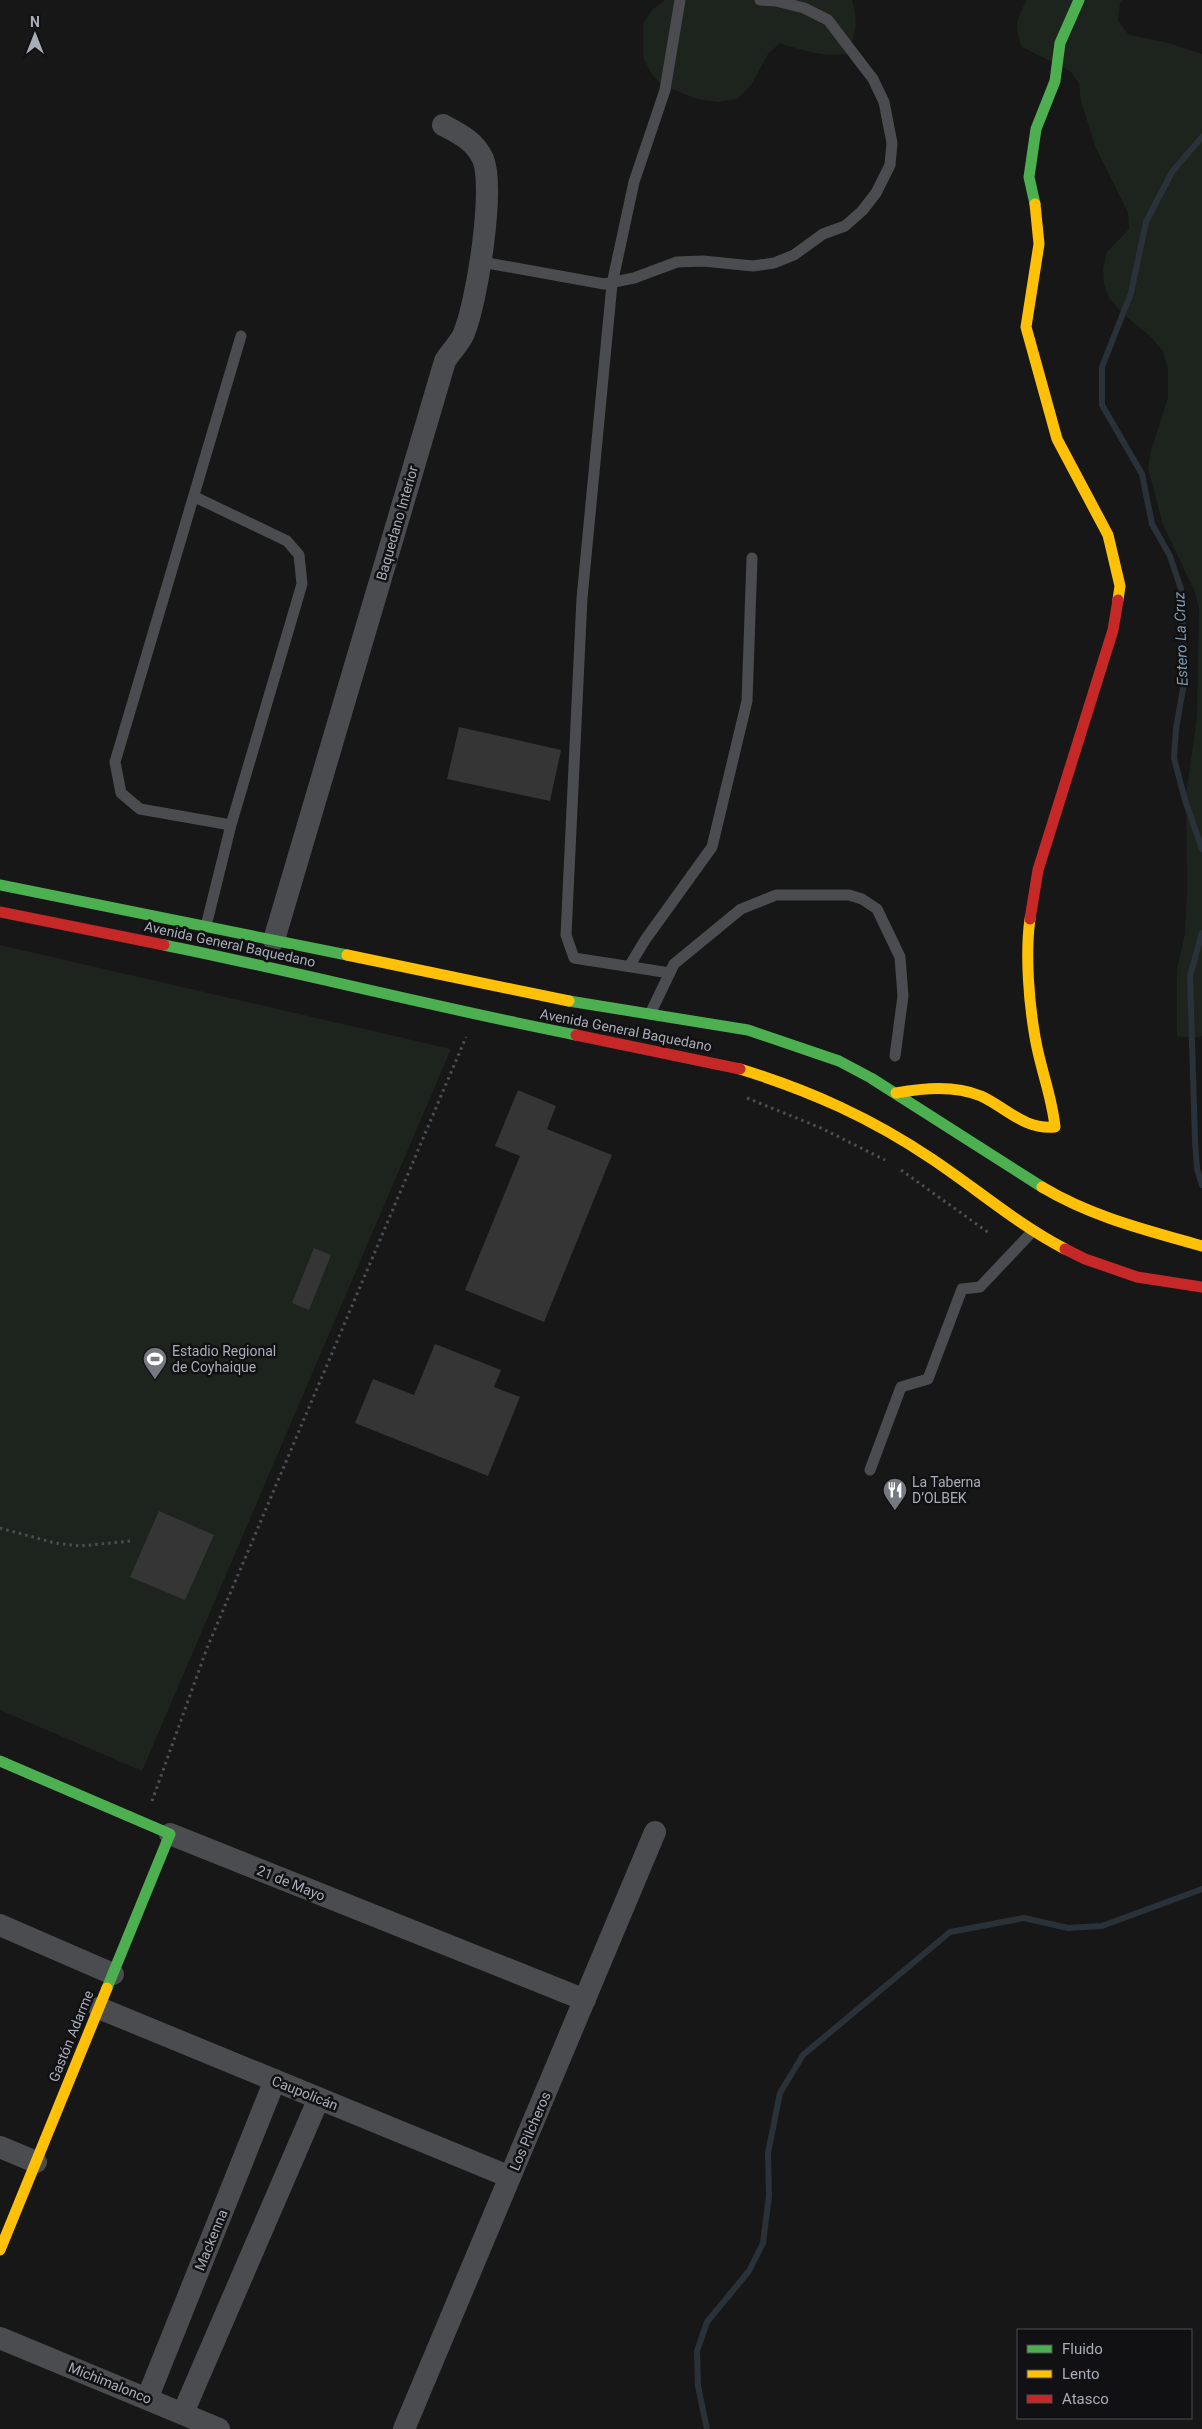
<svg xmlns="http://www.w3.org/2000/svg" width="1202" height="2429" viewBox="0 0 1202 2429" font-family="Roboto,sans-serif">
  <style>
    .green { fill: #1d241e }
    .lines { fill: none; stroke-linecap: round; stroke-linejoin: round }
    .stream { stroke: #2a3239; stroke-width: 6 }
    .building { fill: #353536 }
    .path { stroke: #4d4e52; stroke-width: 3; stroke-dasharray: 2.5 4; stroke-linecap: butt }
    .lane { stroke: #4b4c50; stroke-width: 11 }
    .street { stroke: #4b4c50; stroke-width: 22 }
    .fast { stroke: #4caf50; stroke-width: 11 }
    .slow { stroke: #ffc107; stroke-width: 11 }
    .jam { stroke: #c62828; stroke-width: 11 }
    .labels { text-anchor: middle; stroke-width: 5; stroke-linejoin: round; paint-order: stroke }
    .street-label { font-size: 14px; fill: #a8adb8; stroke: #111113 }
    .poi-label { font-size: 14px; fill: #a8adb8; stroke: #111113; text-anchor: start }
    .water-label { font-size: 15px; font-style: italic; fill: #7f9bb3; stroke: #111113 }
  </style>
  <rect width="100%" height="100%" fill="#171717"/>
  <!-- green -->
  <path class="green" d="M665,0h187c6,21 5,35 -6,54 -24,3 -43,-3 -66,-11l-12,11 -17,31 -14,14 -19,3 -21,-3 -35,-14 -11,-12 -8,-16v-34l10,-14z
    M1027,0h96l-3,3 -2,18 11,14 36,7 37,12v982l-7,2 -18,-2v-67l8,-35 2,-47 -1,-92 11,-78 2,-110 -5,-17 -31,-65 -15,-57 3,-18 17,-52v-28l-5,-19 -11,-13 -30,-25 -12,-14 -6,-14 -1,-17 4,-16 22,-23 -1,-16 -32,-65 -15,-46 -2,-19 -9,-12 -48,-24c-8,-21 -6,-28 5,-47z
    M0,945l451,104 -309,722 -142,-61z"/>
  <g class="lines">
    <!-- stream -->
    <path class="stream" d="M1202,137l-30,35 -26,50 -15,71 -29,74v38l40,69 10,50 18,32 11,33 4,88 -9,52 -2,29 11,42 17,49
      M1202,933l-12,43 5,164 2,29 5,16
      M707,2429l-9,-43 -1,-35 10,-29 42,-51 14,-28 6,-47 -1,-43 12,-60 23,-38 147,-123 74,-14 44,10 34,-2 100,-37"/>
  </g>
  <!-- building -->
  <path class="building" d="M459,727l102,23 -11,51 -103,-22z
    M518,1090l38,16 -9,23 65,26 -68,167 -79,-32 55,-134 -25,-10z
    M314,1248l17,7 -22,55 -17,-7z
    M435,1344l66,26 -7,17 26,10 -32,79 -133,-53 18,-44 41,16z
    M159,1511l55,24 -29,65 -55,-23z"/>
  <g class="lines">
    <!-- path -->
    <path class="path" d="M747,1098l74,30 64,32
      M901,1170l88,63
      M0,1528l55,15 25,3 51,-5
      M152,1801l55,-153 259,-611"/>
    <!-- lane -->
    <path class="lane" d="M482,262l122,22 30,-6 43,-16 26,-1 50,5 21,-3 20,-8 29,-21 22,-8 17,-15 14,-18 14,-28 2,-22 -8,-41 -11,-23 -45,-59 -24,-12 -28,-7 -16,-1
      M195,497l92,44 12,14 3,29 -71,241 -25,101
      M231,825l-91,-16 -19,-16 -6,-31 126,-426
      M630,965l15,-25 67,-93 35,-146 5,-143
      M670,973l-96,-15 -8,-23 16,-337 30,-314 22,-102 31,-92 15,-90
      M650,1014l24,-50 67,-55 35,-14h73l13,4 15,10 23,48 3,39 -8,60
      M870,1470l31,-83 27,-8 34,-90 18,-2 52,-55"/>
    <!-- street -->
    <path class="street" d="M274,940l171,-579c5,-9 16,-19 19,-28 13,-31 31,-145 19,-174 -8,-18 -23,-25 -40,-34
      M170,1834l415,166
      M0,1925l113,49
      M99,2008l411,169
      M0,2147l36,15
      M0,2338l219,91
      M147,2399l128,-319
      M183,2413l136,-315
      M404,2429l251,-597"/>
    <!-- fast -->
    <path class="fast" d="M1035,204l-6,-27 7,-48 19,-48 5,-38 19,-43
      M0,885l347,70
      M164,945c138,28 274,63 412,90
      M569,1001l179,29 91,31 32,17 171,109
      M0,1761l170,73 -63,154"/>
    <!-- slow -->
    <path class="slow" d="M1035,204l4,40 -13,83 31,112 51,96 12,51 -2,14
      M347,955l222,46
      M740,1069c71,22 131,49 192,90 45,30 85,65 133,90
      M896,1093c28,-5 58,-8 85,3 26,12 43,34 74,31 -3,-31 -15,-59 -20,-90 -6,-34 -10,-83 -5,-118
      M1042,1187c50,30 104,43 160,59
      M0,2250l107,-262"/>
    <!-- jam -->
    <path class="jam" d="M0,912l164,33
      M1030,919l8,-49 75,-240 5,-30
      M576,1035l164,34
      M1065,1249l20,10 52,18 65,10"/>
  </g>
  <!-- icons -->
  <defs>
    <symbol id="stadium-pin" viewBox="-11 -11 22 30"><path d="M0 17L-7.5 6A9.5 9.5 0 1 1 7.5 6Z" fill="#757880" stroke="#111113"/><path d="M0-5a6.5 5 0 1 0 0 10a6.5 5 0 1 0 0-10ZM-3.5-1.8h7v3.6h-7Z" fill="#fff"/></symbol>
    <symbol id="restaurant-pin" viewBox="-11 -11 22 30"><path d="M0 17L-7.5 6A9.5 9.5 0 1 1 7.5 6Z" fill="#757880" stroke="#111113"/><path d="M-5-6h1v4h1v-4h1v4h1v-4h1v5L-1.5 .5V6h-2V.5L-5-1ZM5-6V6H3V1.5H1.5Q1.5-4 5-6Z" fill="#fff"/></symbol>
  </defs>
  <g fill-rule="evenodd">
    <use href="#stadium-pin" x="141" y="1345" width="28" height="38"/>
    <use href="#restaurant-pin" x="881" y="1476" width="28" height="38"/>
  </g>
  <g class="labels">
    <!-- street labels -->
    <g class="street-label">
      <text transform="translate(397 523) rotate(-74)" y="5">Baquedano Interior</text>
      <text transform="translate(230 944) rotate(12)" y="5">Avenida General Baquedano</text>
      <text transform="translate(626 1030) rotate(11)" y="5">Avenida General Baquedano</text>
      <text transform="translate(291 1883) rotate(22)" y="5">21 de Mayo</text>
      <text transform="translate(71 2036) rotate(-68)" y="5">Gastón Adarme</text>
      <text transform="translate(305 2093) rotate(22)" y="5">Caupolicán</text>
      <text transform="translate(530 2131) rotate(-67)" y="5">Los Pilcheros</text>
      <text transform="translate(211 2240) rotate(-68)" y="5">Mackenna</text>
      <text transform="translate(110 2383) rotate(22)" y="5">Michimalonco</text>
    </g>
    <!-- poi labels -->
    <g class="poi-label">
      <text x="172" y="1356">Estadio Regional<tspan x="172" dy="16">de Coyhaique</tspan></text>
      <text x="912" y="1487">La Taberna<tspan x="912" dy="16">D’OLBEK</tspan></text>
    </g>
    <!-- water labels -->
    <g class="water-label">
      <text transform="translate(1181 639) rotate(-92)" y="5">Estero La Cruz</text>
    </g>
  </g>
  <!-- legend -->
  <rect x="1017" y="2329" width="175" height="90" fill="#111113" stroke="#4d4f55"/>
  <rect x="1027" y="2345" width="25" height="8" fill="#4caf50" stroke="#4d4f55"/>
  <text x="1062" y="2354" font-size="15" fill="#a8adb8">Fluido</text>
  <rect x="1027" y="2370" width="25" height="8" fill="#ffc107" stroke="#4d4f55"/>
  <text x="1062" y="2379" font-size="15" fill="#a8adb8">Lento</text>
  <rect x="1027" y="2395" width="25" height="8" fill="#c62828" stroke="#4d4f55"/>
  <text x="1062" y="2404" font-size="15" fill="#a8adb8">Atasco</text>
  <!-- north arrow -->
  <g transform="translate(35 35)" stroke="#111113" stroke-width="4" paint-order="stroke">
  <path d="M0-4L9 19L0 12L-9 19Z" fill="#a8adb8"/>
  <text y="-8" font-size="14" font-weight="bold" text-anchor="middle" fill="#a8adb8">N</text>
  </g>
</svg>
